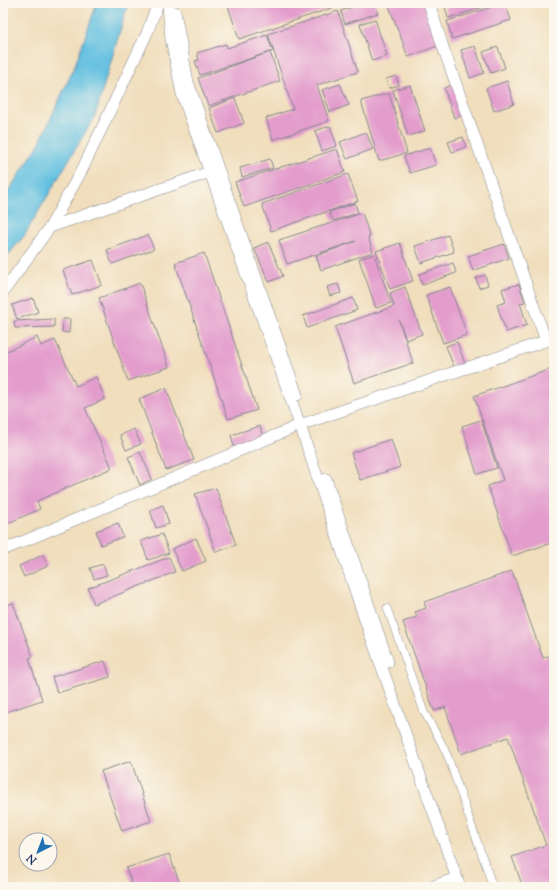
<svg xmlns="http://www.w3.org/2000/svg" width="557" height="890" viewBox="0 0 557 890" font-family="'Sorts Mill Goudy',serif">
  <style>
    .water { fill: #62c0e0; stroke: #3e789f }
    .building { fill: #e39dcd }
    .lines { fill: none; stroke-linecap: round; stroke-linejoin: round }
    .street-casing { stroke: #86868d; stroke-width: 8 }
    .secondary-casing { stroke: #86868d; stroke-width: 12 }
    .street { stroke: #fff; stroke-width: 7 }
    .secondary { stroke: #fff; stroke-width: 11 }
  </style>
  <rect width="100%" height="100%" fill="#fbf7ec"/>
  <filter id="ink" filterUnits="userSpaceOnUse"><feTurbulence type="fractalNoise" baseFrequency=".025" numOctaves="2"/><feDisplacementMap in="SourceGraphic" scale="8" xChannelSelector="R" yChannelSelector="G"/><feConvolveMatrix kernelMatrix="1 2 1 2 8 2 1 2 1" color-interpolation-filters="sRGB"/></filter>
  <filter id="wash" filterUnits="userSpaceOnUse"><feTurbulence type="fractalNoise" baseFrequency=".012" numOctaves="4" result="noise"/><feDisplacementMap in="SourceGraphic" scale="16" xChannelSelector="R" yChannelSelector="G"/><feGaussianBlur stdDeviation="0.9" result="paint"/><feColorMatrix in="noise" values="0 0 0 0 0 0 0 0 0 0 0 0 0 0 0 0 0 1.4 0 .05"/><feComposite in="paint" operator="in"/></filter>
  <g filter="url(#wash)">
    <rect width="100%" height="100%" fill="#f0debc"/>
    <!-- water -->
    <path class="water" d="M97,3h31l-33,113 -71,120 -21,25v-62l35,-53 36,-78z"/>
    <g id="blocks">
      <!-- building -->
      <path class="building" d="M227,3h103l2,5 -93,31z
        M338,3h14l-13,5z
        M364,3h11l3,10 -33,11 -4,-13z
        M388,3h37l15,42 -32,12z
        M444,3h53l-49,15z
        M505,3l6,17 -59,19 -5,-18z
        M338,11l20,61 -41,13 12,36 -56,19 -7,-22 27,-9 -25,-75z
        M375,19l12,37 -15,5 -12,-37z
        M267,35l6,16 -73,24 -5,-14 4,-1 -2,-7 29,-9 1,4z
        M475,46l9,27 -14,5 -9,-28z
        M498,47l7,21 -14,5 -8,-21z
        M270,52l10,29 -72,25 -10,-28z
        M396,76l3,9 -10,3 -3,-9z
        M507,81l7,23 -20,7 -8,-23z
        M340,84l9,21 -19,7 -8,-22z
        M453,84l10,31 -9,3 -10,-30z
        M410,85l15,46 -17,5 -15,-46z
        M389,93l18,60 -28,8 -18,-60z
        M235,98l9,25 -26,10 -9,-25z
        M330,126l7,20 -15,5 -7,-20z
        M366,132l7,17 -26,10 -7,-17z
        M463,137l3,10 -14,5 -4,-10z
        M430,148l6,17 -26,8 -6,-17z
        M337,149l8,23 -101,35 -9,-25z
        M270,159l3,9 -31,9 -2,-9z
        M348,174l10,27 -87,30 -9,-27z
        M355,203l3,10 -25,8 -4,-9z
        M362,213l8,24h-2l5,15 -52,18 -5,-14 40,-15 -69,23 -8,-24z
        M148,235l6,14 -42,15 -5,-14z
        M448,235l6,17 -33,11 -6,-17z
        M268,242l15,34 -14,6 -15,-34z
        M400,243l13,38 -23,8 -14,-38z
        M504,244l5,14 -36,13 -5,-15z
        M204,253l53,157 -29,9 -53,-156z
        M374,254l17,49 -15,5 -17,-49z
        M93,260l9,25 -30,10 -9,-25z
        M453,263l3,10 -34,12 -3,-11z
        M485,275l3,10 -9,3 -3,-10z
        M140,283l29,84 -41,14 -29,-83z
        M338,284l3,9 -11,3 -3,-9z
        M519,284l6,18 -5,1 7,22 -21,7 -9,-27 9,-3 -4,-13z
        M405,287l17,47 -16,6 -7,-20 14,43 -59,20 -19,-56 59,-21 -4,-13z
        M450,287l17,48 -24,8 -17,-48z
        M33,298l5,14 -21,7 -5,-14z
        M353,298l4,12 -50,18 -4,-12z
        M54,319v8l-39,1 -1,-7z
        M63,319h7l-1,14 -7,-1z
        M37,337l4,9 14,-6 21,46 20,-9 9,22 -20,9 27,60 -75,33 3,8 -36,16 -1,-172z
        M457,342l9,24 -11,4 -9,-24z
        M554,368v174l-42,14 -24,-70 15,-6 -29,-84z
        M166,388l28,72 -28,10 -27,-71z
        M481,420l16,48 -20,6 -15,-48z
        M260,426l3,12 -29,9 -3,-12z
        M134,429l7,15 -15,6 -6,-15z
        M391,439l9,28 -40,13 -9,-27z
        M140,452l12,27 -12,6 -12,-28z
        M216,488l20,57 -20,7 -21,-58z
        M163,505l6,19 -13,4 -6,-18z
        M118,523l5,14 -22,8 -5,-14z
        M162,534l7,19 -21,7 -7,-19z
        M196,538l10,23 -24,10 -10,-22z
        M43,555l5,11 -24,11 -5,-11z
        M169,557l6,15 -81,32 -6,-16z
        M103,564l4,11 -13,4 -4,-11z
        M512,571l31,87 10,-4 1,2v231h-31l-11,-30 34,-12 -38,-108 -47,17 -16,-47 -11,4 -31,-89 14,-5 -2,-5 11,-4 -2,-6z
        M13,603l20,54 -4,1 13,42 -39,13v-107z
        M105,661l5,16 -53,16 -5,-16z
        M131,761l20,60 -29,10 -21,-60z
        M169,854l12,33h-48l-7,-19z"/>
    </g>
  </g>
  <g filter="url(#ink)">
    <use href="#blocks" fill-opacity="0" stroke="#86868d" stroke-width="1"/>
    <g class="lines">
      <defs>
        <path id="street" d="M387,608l37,104 17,30 7,15 45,130"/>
        <path id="secondary" d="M168,3l3,36 11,55 118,331 64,192 96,270
          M429,3l13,41 104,297
          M175,12l13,70 109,313
          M50,227l160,-55
          M3,292l47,-65 32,-57 65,-137 11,-30
          M326,479l62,183
          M3,550l297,-125 254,-87
          M431,887l26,-9"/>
      </defs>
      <!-- street casing -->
      <use href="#street" class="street-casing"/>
      <!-- secondary casing -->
      <use href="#secondary" class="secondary-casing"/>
      <!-- street -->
      <use href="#street" class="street"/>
      <!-- secondary -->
      <use href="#secondary" class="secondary"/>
    </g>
  </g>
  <!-- margin -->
  <rect width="557" height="890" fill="none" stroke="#fbf7ec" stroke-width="16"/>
  <!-- north arrow -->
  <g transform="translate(38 852) rotate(222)"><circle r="19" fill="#fbf7ec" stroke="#a1a7b3"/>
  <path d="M0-3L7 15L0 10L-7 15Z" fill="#1f6fb2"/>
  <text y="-6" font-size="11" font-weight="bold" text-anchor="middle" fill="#1b2f5e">N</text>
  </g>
</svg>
